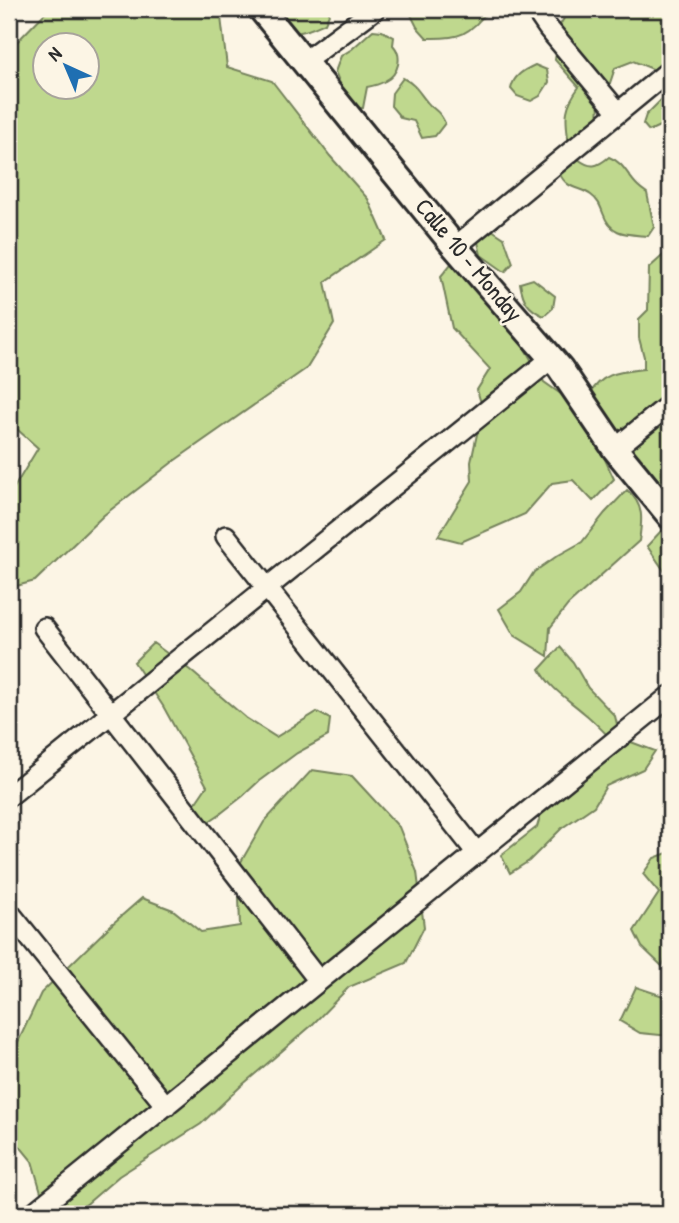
<svg xmlns="http://www.w3.org/2000/svg" width="679" height="1223" viewBox="0 0 679 1223" font-family="'Patrick Hand',sans-serif">
  <style>
    .green { fill: #bfd88e; stroke: #75825c; stroke-width: 2; fill-rule: evenodd }
    .lines { fill: none; stroke-linecap: round; stroke-linejoin: round }
    .minor-casing { stroke: #2b2b2b; stroke-width: 24 }
    .tertiary-casing { stroke: #2b2b2b; stroke-width: 30 }
    .minor { stroke: #fcf5e5; stroke-width: 19 }
    .tertiary { stroke: #fcf5e5; stroke-width: 24 }
    .labels { text-anchor: middle; stroke-width: 5; stroke-linejoin: round; paint-order: stroke }
    .street-label { font-size: 24px; fill: #2b2b2b; stroke: #fcf5e5 }
  </style>
  <rect width="100%" height="100%" fill="#fcf5e5"/>
  <filter id="ink" filterUnits="userSpaceOnUse"><feTurbulence type="fractalNoise" baseFrequency=".0143" numOctaves="2"/><feDisplacementMap in="SourceGraphic" scale="14" xChannelSelector="R" yChannelSelector="G"/><feConvolveMatrix kernelMatrix="1 2 1 2 8 2 1 2 1" color-interpolation-filters="sRGB"/></filter>
  <g filter="url(#ink)">
    <!-- green -->
    <path class="green" d="M49,9h171l7,58 45,14 58,75 38,43 18,41 -61,42 9,42 -27,44 -133,93 -70,54 -69,66 -26,7v-92l29,-48 -29,-26v-372zM46,46h42v42h-42z
      M290,9h41l-6,14c-18,8 -31,16 -47,0z
      M411,9h78c-19,26 -30,30 -62,29l-10,-11 -8,-16z
      M565,9h105v59l-15,2 -22,-9 -18,7 -7,21 -9,12 -1,22 -29,23c-3,-27 -7,-36 10,-59l-24,-27 5,-35 7,-12z
      M373,30l9,1 12,6 -1,8c10,11 6,29 -8,36 -5,3 -12,5 -18,6l-4,21h-12c-7,-10 -10,-24 -16,-36l6,-16 11,-7z
      M535,65l12,5 2,12 -9,14 -9,5 -14,-5 -6,-7c2,-13 13,-19 24,-24z
      M403,78c13,7 15,13 24,24 7,9 12,7 18,21l-10,13 -13,2 -8,-17 -13,-3 -10,-12 1,-13z
      M670,91v30l-21,10 -6,-7 3,-9z
      M609,157c16,6 18,19 29,29 3,3 6,5 9,7l7,34 -6,9c-21,-2 -37,0 -45,-23 -3,-8 -5,-13 -12,-18 -11,-8 -25,-6 -31,-21l10,-12 8,-3c13,10 19,8 31,-2z
      M492,230l12,8 9,25 -8,9 -24,-17 -3,-13z
      M670,249v252l-39,-36 -41,-71c12,-22 31,-22 54,-25v-12l-5,-19v-19l9,-9 1,-42z
      M455,259l62,76 27,47 38,27 32,70 -21,22 -20,-21 -21,3 -27,31 -64,28 -23,-6 34,-55 -1,-19 6,-28 8,-18 -8,-26 13,-21 -38,-41 -11,-52z
      M533,279l22,17 -2,12 -9,8c-16,-7 -21,-15 -24,-33z
      M627,490c18,15 15,31 12,51l-71,64 -18,23 -2,28 -34,-21 -15,-26 22,-17 13,-20 23,-16 25,-14 23,-29z
      M662,530l8,7v42l-23,-33z
      M153,643l37,27 56,48 30,19 41,-25 13,7 -2,17 -31,17 -38,28 -16,15 -23,18 -21,14 -9,-17 17,-25 -44,-80 -29,-44z
      M560,647l13,15 15,26 27,28 5,21h-11c-8,-8 -16,-17 -25,-24 -16,-14 -34,-24 -44,-44z
      M631,742l24,9 -12,18 -37,17 -12,20 -32,22 -33,33 -19,12 -9,-18 36,-28 7,-23z
      M312,770l40,6 47,51 18,45 7,55 -18,36 -57,24 -38,39 -70,60 -40,38 -82,52 -44,38h-44l12,-15 -11,-38 -23,-28v-72l32,-68 70,-68 31,-27 31,12 28,22 39,-6 -2,-59 26,-45z
      M670,852v99l-8,15 -20,-19 -8,-16 25,-38 -16,-19 11,-16z
      M636,987l30,10 4,-3v42l-30,-3 -20,-12z"/>
    <g class="lines">
      <defs>
        <path id="minor" d="M535,9l13,19 70,84
          M305,61l70,-52
          M455,247l215,-177
          M615,449l55,-45
          M226,536l251,317
          M44,628l275,353
          M9,796l543,-438
          M9,912l157,194
          M32,1214l638,-518"/>
        <path id="tertiary" d="M261,9l194,238 105,121 55,81 55,67"/>
      </defs>
      <!-- minor casing -->
      <use href="#minor" class="minor-casing"/>
      <!-- tertiary casing -->
      <use href="#tertiary" class="tertiary-casing"/>
      <!-- minor -->
      <use href="#minor" class="minor"/>
      <!-- tertiary -->
      <use href="#tertiary" class="tertiary"/>
    </g>
  </g>
  <g class="labels">
    <!-- street labels -->
    <g class="street-label">
      <text transform="translate(469 260) rotate(50)" y="8">Calle 10 - Monday</text>
    </g>
  </g>
  <!-- margin -->
  <rect width="679" height="1223" fill="none" stroke="#fcf5e5" stroke-width="35"/>
  <rect x="18" y="18" width="644" height="1188" fill="none" stroke="#2b2b2b" stroke-width="2.5" filter="url(#ink)"/>
  <!-- north arrow -->
  <g transform="translate(66 66) rotate(316)"><circle r="33" fill="#fcf5e5" stroke="#a8a49b" stroke-width="2"/>
  <path d="M0-5L12 26L0 18L-12 26Z" fill="#1f6fb2"/>
  <text y="-10" font-size="19" font-weight="bold" text-anchor="middle" fill="#2b2b2b">N</text>
  </g>
</svg>
